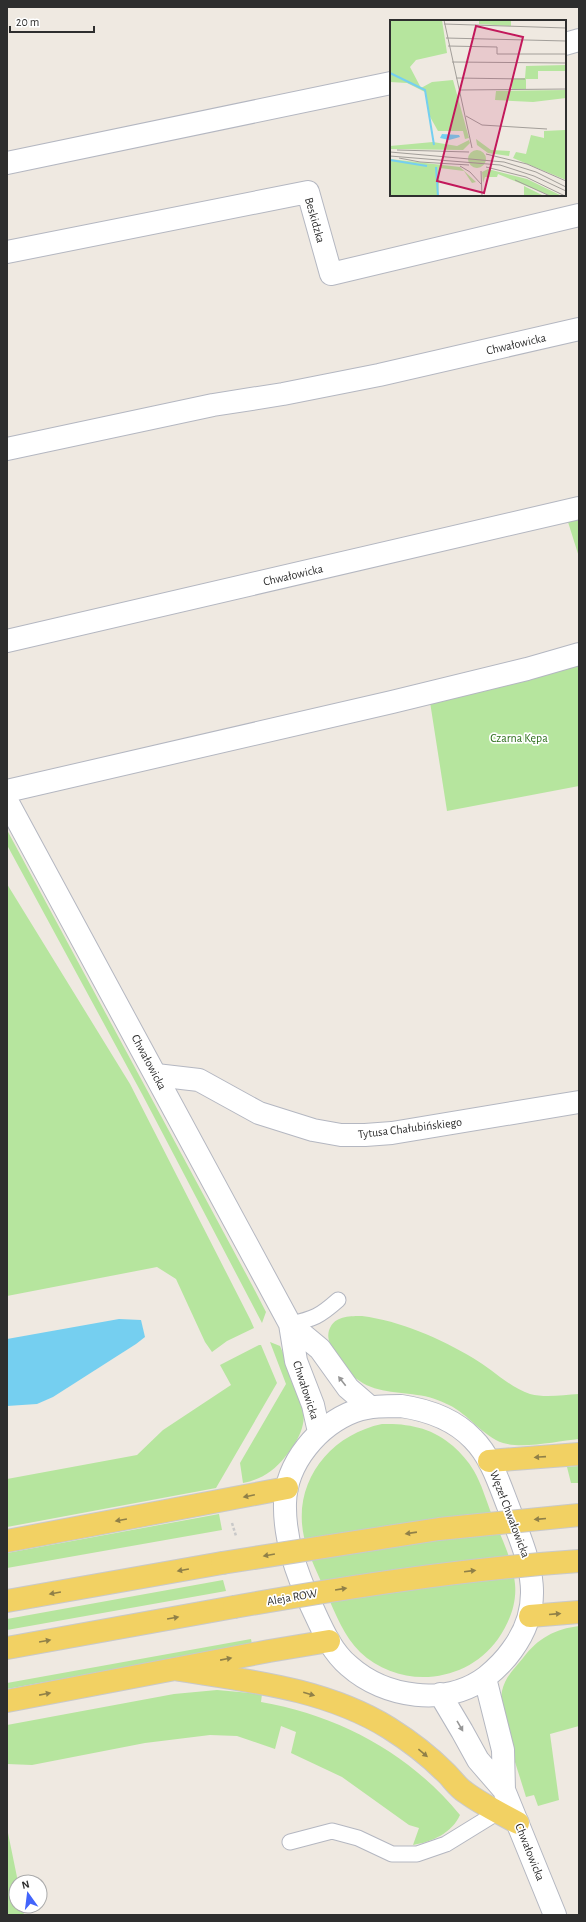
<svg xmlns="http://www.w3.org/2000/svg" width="586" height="1922" viewBox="0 0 586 1922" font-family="'Alegreya Sans',sans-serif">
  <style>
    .green { fill: #b6e59e }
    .water { fill: #75cff0 }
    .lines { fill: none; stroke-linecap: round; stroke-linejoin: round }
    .service-casing { stroke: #b4b7c1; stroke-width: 17 }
    .minor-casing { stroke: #b4b7c1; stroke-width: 24 }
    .secondary-casing { stroke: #b4b7c1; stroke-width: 24 }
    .primary-casing { stroke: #c9c9c9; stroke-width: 24 }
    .path { stroke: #c9c9c9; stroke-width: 2.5; stroke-dasharray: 3 2; stroke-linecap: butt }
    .service { stroke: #fff; stroke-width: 15 }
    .minor { stroke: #fff; stroke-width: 22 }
    .secondary { stroke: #fff; stroke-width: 22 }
    .primary { stroke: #f2d163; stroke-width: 22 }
    .primary-bridge-casing { stroke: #c9c9c9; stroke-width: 24; stroke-linecap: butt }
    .primary-bridge { stroke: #f2d163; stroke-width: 22 }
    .oneway { fill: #969696 }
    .oneway2 { fill: #908048 }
    .labels { text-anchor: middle; stroke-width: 3.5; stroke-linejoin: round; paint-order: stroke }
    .street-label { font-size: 12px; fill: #2e2e2e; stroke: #fff }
    .park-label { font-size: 12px; fill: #2c6e1b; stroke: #fff }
    .inset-river { fill: none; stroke: #75cff0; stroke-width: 2 }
    .inset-road { fill: none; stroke: #a29e99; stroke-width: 1 }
    .view { fill: #c2185b; fill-opacity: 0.15; stroke: #c2185b; stroke-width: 2 }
    .inset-edge { fill: none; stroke: #2e2e2e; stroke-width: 2 }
  </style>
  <rect width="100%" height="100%" fill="#efe9e1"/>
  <!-- green -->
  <path class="green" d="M579,518v39l-11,-35z
    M579,662v124l-132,25 -17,-109z
    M7,830l245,455 14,27 -4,11 -120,-229 -135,-249z
    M7,884l123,200 120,235 4,9 -27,13 -15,11 -7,-10 -29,-63 -19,-12 -150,29z
    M362,1316c38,5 78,22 111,42 19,11 36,29 57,36 15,4 33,1 49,0v45c-21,2 -55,10 -76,4 -19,-6 -35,-29 -54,-38 -10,-5 -21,-9 -32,-10 -24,-4 -46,-2 -65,-20 -7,-5 -12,-15 -17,-22 -5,-8 -10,-17 -4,-27 6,-10 20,-10 31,-10z
    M270,1342l10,4c10,24 30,56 22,82 -3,11 -11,21 -17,29 -11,14 -25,23 -42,26l-3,-20 46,-79z
    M259,1345h2l16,38 -61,105 -209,39v-48l130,-24 26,-25 68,-45 -11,-20z
    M382,1424c26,-1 51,4 71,22 8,7 15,15 21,25 8,14 12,29 18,44 9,22 21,45 23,69 2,20 -6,39 -17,55 -32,45 -98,51 -138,13 -16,-16 -24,-37 -33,-57 -8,-19 -18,-38 -23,-58 -12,-54 25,-102 78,-113z
    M579,1466v17h-8l-4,-16z
    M219,1514l3,16 -215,38v-15z
    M223,1580l3,11 -219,39v-11z
    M579,1626v100l-29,8 9,66 -21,6 -4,-11 -8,2c-7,-24 -29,-84 -24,-106 3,-14 13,-23 21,-33 15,-20 32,-29 56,-32z
    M251,1639l1,5 -245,45v-6z
    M217,1690l45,4 -1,8c79,14 148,51 199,113 -8,18 -28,27 -47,30l6,-17 -10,-3 -67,-48 -51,-24 5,-21 -15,-6 -6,23 -38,-13 -27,-1 -65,8 -113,22 -25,-1v-39l167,-31z
    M7,1828l11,54h-2v24h6l2,9h-17z"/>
  <!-- water -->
  <path class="water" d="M119,1319l22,1 4,17 -9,7 -83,53 -16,7 -30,2v-67z"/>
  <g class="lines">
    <defs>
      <path id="service" d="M290,1324c24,-5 30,-8 48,-24
        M290,1842l42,-11 26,7 34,16h25l29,-10 52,-32"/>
      <path id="minor" d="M565,44l14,-4
        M7,163l384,-80
        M7,252l301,-60 23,82 248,-59
        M7,449l206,-44 70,-11 96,-19 200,-46
        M7,641l572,-133
        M7,791l385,-89 135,-33 52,-15
        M156,1075l43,5 60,33 54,17 28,5h24l27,-2 187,-31"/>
      <path id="secondary" d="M7,801l283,523 6,37 17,44 6,27
        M290,1324l30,25 28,39 22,19
        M401,1406c27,4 53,13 72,33 18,18 26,44 35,67 19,51 41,94 4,144 -7,10 -16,19 -26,27 -40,30 -101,21 -137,-11 -19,-16 -28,-40 -38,-61 -14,-31 -27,-66 -26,-102 1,-40 33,-78 70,-92 15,-5 31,-5 46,-5z
        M485,1678l18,72 1,40 51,125
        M440,1694l22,37 16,29 26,30"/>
      <path id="primary" d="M489,1461l90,-7
        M7,1541l280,-53
        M7,1601l215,-38
        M530,1616l49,-4
        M7,1648l227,-41
        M174,1669c74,12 150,19 215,59 19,12 39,27 55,43 7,6 13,16 21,21 16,12 35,21 53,31
        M7,1701l262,-50 60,-10"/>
    </defs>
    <!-- service casing -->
    <use href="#service" class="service-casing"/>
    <!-- minor casing -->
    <use href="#minor" class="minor-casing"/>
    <!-- secondary casing -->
    <use href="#secondary" class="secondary-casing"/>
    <!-- primary casing -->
    <use href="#primary" class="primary-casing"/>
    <!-- path -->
    <path class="path" d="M232,1523l4,13"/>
    <!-- service -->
    <use href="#service" class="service"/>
    <!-- minor -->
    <use href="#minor" class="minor"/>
    <!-- secondary -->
    <use href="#secondary" class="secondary"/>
    <!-- primary -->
    <use href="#primary" class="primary"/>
    <defs>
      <path id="primary-bridge" d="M222,1563l217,-34 140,-14
        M234,1607c114,-20 229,-38 345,-46"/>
    </defs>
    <!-- primary-bridge casing -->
    <use href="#primary-bridge" class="primary-bridge-casing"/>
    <!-- primary-bridge -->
    <use href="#primary-bridge" class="primary-bridge"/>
  </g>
  <!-- one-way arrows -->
  <defs><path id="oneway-solid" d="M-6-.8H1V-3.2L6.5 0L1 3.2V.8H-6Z"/></defs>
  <g class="oneway">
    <use href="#oneway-solid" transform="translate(342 1381) rotate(-128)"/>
    <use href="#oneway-solid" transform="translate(460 1726) rotate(60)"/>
  </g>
  <g class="oneway2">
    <use href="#oneway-solid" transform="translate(540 1457) rotate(176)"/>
    <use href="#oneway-solid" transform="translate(249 1496) rotate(168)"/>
    <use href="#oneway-solid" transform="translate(540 1519) rotate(175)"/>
    <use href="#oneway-solid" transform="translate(121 1520) rotate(170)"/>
    <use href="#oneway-solid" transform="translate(411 1533) rotate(172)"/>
    <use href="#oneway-solid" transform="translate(269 1555) rotate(170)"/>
    <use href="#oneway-solid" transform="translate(183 1570) rotate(170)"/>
    <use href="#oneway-solid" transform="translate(470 1571) rotate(-7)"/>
    <use href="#oneway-solid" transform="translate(341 1589) rotate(-9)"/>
    <use href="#oneway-solid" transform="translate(55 1593) rotate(170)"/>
    <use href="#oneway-solid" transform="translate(555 1614) rotate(-5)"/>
    <use href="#oneway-solid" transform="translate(173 1618) rotate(-10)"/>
    <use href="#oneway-solid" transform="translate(45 1641) rotate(-10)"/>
    <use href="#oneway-solid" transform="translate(226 1659) rotate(-11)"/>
    <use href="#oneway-solid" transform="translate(45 1694) rotate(-11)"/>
    <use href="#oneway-solid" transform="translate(309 1694) rotate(16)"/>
    <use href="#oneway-solid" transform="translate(423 1753) rotate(40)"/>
  </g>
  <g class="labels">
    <!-- street labels -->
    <g class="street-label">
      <text transform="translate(315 220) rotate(74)" y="4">Beskidzka</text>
      <text transform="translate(516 344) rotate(-13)" y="4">Chwałowicka</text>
      <text transform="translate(293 575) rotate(-13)" y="4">Chwałowicka</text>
      <text transform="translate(149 1062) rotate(62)" y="4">Chwałowicka</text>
      <text transform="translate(410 1128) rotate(-7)" y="4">Tytusa Chałubińskiego</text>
      <text transform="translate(306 1390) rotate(72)" y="4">Chwałowicka</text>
      <text transform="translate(510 1514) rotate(69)" y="4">Węzeł Chwałowicka</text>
      <text transform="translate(292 1597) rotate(-10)" y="4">Aleja ROW</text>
      <text transform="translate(530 1852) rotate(68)" y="4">Chwałowicka</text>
    </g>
    <!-- park labels -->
    <g class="park-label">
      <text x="519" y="742">Czarna Kępa</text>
    </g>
  </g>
  <!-- overview -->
  <g transform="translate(390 20)">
    <rect width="176" height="176" fill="#efe9e1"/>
    <path d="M0,0h52l5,33 -31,7 -6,7 11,21 11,-6 21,-2 16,58 -4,1 -2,-8h-25l-9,-16 -4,-23 -18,-9 -17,-1zM89,0h32v6l-32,-2zM176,45v6h-28v8h-12v10l-14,1 -1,-11 14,-1 1,-12zM176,70v8l-33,4 -38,-2 1,-9zM176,89v71l-53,-22 3,-6 10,2 5,-19 13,3v-7l21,-1zM86,119l15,11 19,1 -1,5 -21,-3 -11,-8zM79,120l1,3 -7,7 -73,-1v-3l43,-4 24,4zM78 139a9 9 0 1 1 18 0a9 9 0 1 1-18 0ZM0,139l70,8 16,15 -4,1 -8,-12 -24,-3 -2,28h-48zM98,149l39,10 35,17h-11l-53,-22 -1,3h-12l-2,6 -1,-11zM134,166l20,10h-20z" fill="#b6e59e"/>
    <path d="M52,114l17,1 1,2 -11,3 -9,-2z" fill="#75cff0"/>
    <path class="inset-river" d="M0,53l35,17 9,55M0,140l37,6M46,147l2,29"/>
    <path class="inset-road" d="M54,0l28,128M54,4l122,4M56,18l120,3M58,26l49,1v7h69M62,42l114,1M66,58l69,1M70,70l106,-1M76,96l16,9 65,4M7,130l72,2M0,132l114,10 32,10 30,15M96,134l41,10 39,17M0,136l110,9 34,11 32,15M9,138l21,4 49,3M70,146l10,6 11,12M96,147l40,10 39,19M91,151l1,25M125,160l35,16"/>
    <path class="view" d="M86,6l47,11 -39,156 -47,-12z"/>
    <rect width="176" height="176" class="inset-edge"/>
  </g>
  <!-- border -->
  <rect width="586" height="1922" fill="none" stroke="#2e2e2e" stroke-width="16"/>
  <!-- north arrow -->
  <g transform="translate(28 1894) rotate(346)"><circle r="19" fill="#ffffff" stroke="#ababab"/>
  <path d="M0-3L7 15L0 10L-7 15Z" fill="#4264fb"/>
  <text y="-6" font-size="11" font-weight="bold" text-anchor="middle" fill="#2e2e2e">N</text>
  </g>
  <!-- scale -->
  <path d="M10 26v6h84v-6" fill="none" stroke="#2e2e2e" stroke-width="2"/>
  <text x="16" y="26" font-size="12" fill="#2e2e2e" stroke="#ffffff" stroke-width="3" paint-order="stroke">20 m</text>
</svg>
